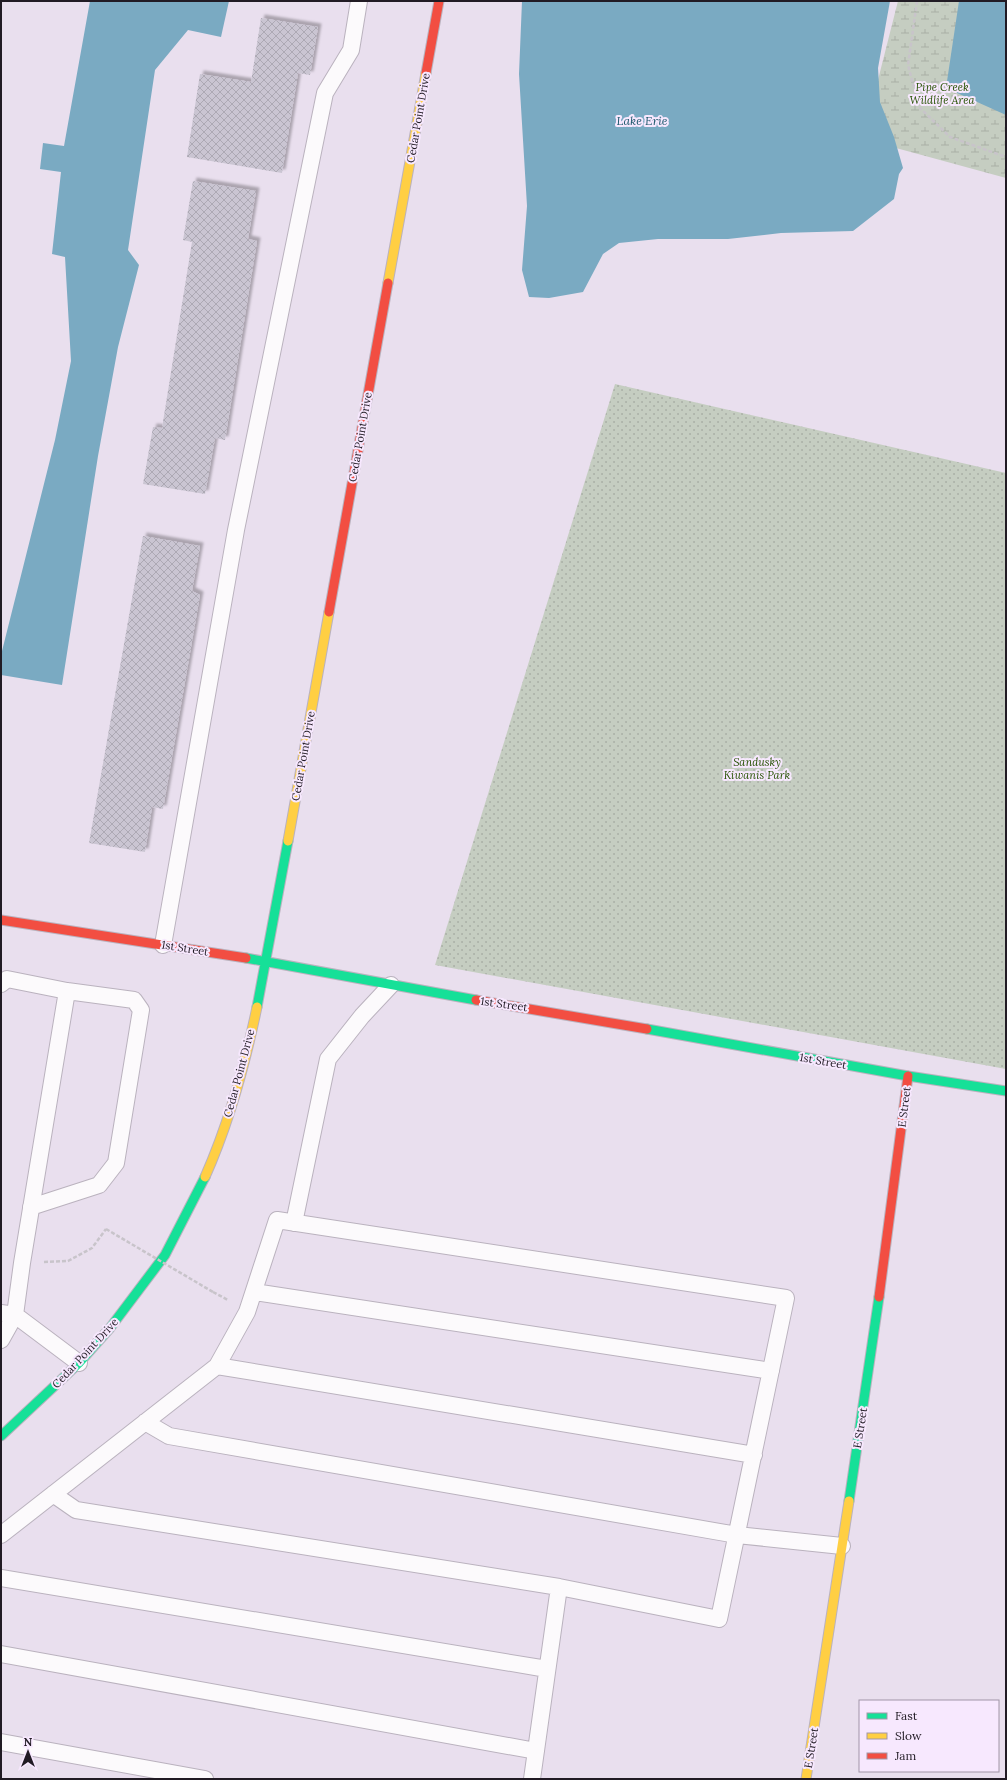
<svg xmlns="http://www.w3.org/2000/svg" width="1007" height="1780" viewBox="0 0 1007 1780" font-family="Lora,serif">
  <style>
    .wetland { fill: url(#wetland-marsh) }
    .park { fill: url(#park-dots) }
    .water { fill: #7aaac2 }
    .building { fill: url(#building-cross-hatch); filter: url(#shadow) }
    .lines { fill: none; stroke-linecap: round; stroke-linejoin: round }
    .lane-casing { stroke: #bab2be; stroke-width: 18 }
    .fast-casing { stroke: #bab2be; stroke-width: 11 }
    .slow-casing { stroke: #bab2be; stroke-width: 11 }
    .jam-casing { stroke: #bab2be; stroke-width: 11 }
    .path { stroke: #c8c4ca; stroke-width: 2.5; stroke-dasharray: 4 2; stroke-linecap: butt }
    .lane { stroke: #fcfafc; stroke-width: 16 }
    .fast { stroke: #16e098; stroke-width: 9 }
    .slow { stroke: #ffcf43; stroke-width: 9 }
    .jam { stroke: #f24e42; stroke-width: 9 }
    .path-bridge { stroke: #c8c4ca; stroke-width: 2.5; stroke-dasharray: 4 2; stroke-linecap: butt }
    .labels { text-anchor: middle; stroke-width: 4; stroke-linejoin: round; paint-order: stroke }
    .park-label { font-size: 11px; font-style: italic; fill: #265202; stroke: #f7e8fe }
    .street-label { font-size: 11px; fill: #211b24; stroke: #f7e8fe }
    .water-label { font-size: 12px; font-style: italic; fill: #1f5a6e; stroke: #f7e8fe }
  </style>
  <defs>
    <pattern id="wetland-marsh" width="20" height="14" patternUnits="userSpaceOnUse"><rect width="20" height="14" fill="#c5cdc1"/><path d="M1 5h8M5 5V1M11 12h8M15 12V8" fill="none" stroke="#a9afa6"/></pattern>
    <pattern id="park-dots" width="8" height="8" patternUnits="userSpaceOnUse"><rect width="8" height="8" fill="#c5cdc1"/><path d="M2 2h.1M6 6h.1" fill="none" stroke="#a9afa6" stroke-width="1.8" stroke-linecap="round"/></pattern>
    <pattern id="building-cross-hatch" width="8" height="8" patternUnits="userSpaceOnUse"><rect width="8" height="8" fill="#cac5d2"/><path d="M0 0l8 8M0 8l8-8" fill="none" stroke="#ada9b4"/></pattern>
    <filter id="shadow"><feDropShadow dx="3.5" dy="-3.5" stdDeviation="1" flood-color="#0004"/></filter>
  </defs>
  <rect width="100%" height="100%" fill="#e9dfee"/>
  <!-- wetland -->
  <path class="wetland" d="M898,1h108v177l-143,-39z"/>
  <!-- park -->
  <path class="park" d="M615,384l391,89v596l-571,-104z"/>
  <!-- water -->
  <path class="water" d="M90,1h139l-8,36 -33,-7 -33,40 -27,180 11,15 -21,82 -20,109 -36,229 -61,-10v-20l54,-215 16,-79 -6,-104 -13,-3 9,-82 -21,-3 3,-26 21,3z
    M522,1h368l-12,67 2,34 14,35 9,31 -4,6 -5,25 -41,32 -72,2 -53,6h-70l-39,4 -16,11 -20,38 -34,6 -20,-1 -7,-27 5,-64 -8,-132z
    M959,1h47v114l-60,-27z"/>
  <!-- building -->
  <path class="building" d="M261,18l57,9 -8,48 -12,-2 -16,100 -95,-16 13,-83 51,8z
    M193,181l63,10 -8,48 9,2 -32,199 -10,-2 -10,56 -62,-10 10,-57 9,1 30,-186 -9,-2z
    M143,536l57,10 -8,45 8,4 -37,214 -11,-2 -7,45 -56,-9z"/>
  <g class="lines">
    <defs>
      <path id="lane" d="M163,945l73,-415 89,-437 26,-43 8,-49
        M1,984l6,-5 60,12 67,9 7,10 -25,153 -17,22 -68,22
        M294,1223l34,-164 34,-43 29,-31
        M254,1292l517,79
        M1,1313l14,2 64,48
        M1,1340l14,-25 7,-52 45,-272
        M217,1366l537,89
        M145,1422l24,14 568,99 105,11
        M53,1494l23,16 483,77
        M1,1535l216,-169 30,-54 30,-92 509,78 -67,321 -160,-32 -27,192
        M1,1578l546,91
        M1,1654l535,97
        M1,1742l204,37"/>
      <path id="fast" d="M246,958l230,42
        M257,1007l31,-166
        M647,1029l261,47 98,15
        M1,1436l78,-73 31,-35 55,-73 40,-78
        M849,1501l30,-204"/>
      <path id="slow" d="M388,283l38,-210
        M288,841l41,-229
        M205,1177c24,-54 40,-112 52,-170
        M806,1779l43,-278"/>
      <path id="jam" d="M426,73l13,-72
        M329,612l59,-329
        M1,920l245,38
        M476,1000l171,29
        M879,1297l29,-221"/>
    </defs>
    <!-- lane casing -->
    <use href="#lane" class="lane-casing"/>
    <!-- fast casing -->
    <use href="#fast" class="fast-casing"/>
    <!-- slow casing -->
    <use href="#slow" class="slow-casing"/>
    <!-- jam casing -->
    <use href="#jam" class="jam-casing"/>
    <!-- path -->
    <path class="path" d="M917,1l-9,64 11,42 31,30 56,20
      M44,1262l24,-1 24,-13 14,-19
      M213,1292l15,8"/>
    <!-- lane -->
    <use href="#lane" class="lane"/>
    <!-- fast -->
    <use href="#fast" class="fast"/>
    <!-- slow -->
    <use href="#slow" class="slow"/>
    <!-- jam -->
    <use href="#jam" class="jam"/>
    <!-- path-bridge -->
    <path class="path-bridge" d="M106,1229l107,63"/>
  </g>
  <g class="labels">
    <!-- park labels -->
    <g class="park-label">
      <text x="942" y="91">Pipe Creek<tspan x="942" dy="13">Wildlife Area</tspan></text>
      <text x="757" y="766">Sandusky<tspan x="757" dy="13">Kiwanis Park</tspan></text>
    </g>
    <!-- street labels -->
    <g class="street-label">
      <text transform="translate(418 118) rotate(-80)" y="4">Cedar Point Drive</text>
      <text transform="translate(360 437) rotate(-80)" y="4">Cedar Point Drive</text>
      <text transform="translate(303 756) rotate(-80)" y="4">Cedar Point Drive</text>
      <text transform="translate(185 948) rotate(9)" y="4">1st Street</text>
      <text transform="translate(504 1004) rotate(8)" y="4">1st Street</text>
      <text transform="translate(823 1061) rotate(10)" y="4">1st Street</text>
      <text transform="translate(239 1073) rotate(-75)" y="4">Cedar Point Drive</text>
      <text transform="translate(904 1107) rotate(-83)" y="4">E Street</text>
      <text transform="translate(85 1353) rotate(-47)" y="4">Cedar Point Drive</text>
      <text transform="translate(860 1428) rotate(-81)" y="4">E Street</text>
      <text transform="translate(811 1748) rotate(-81)" y="4">E Street</text>
    </g>
    <!-- water labels -->
    <g class="water-label">
      <text x="642" y="125">Lake Erie</text>
    </g>
  </g>
  <!-- border -->
  <rect width="1007" height="1780" fill="none" stroke="#211b24" stroke-width="4"/>
  <!-- legend -->
  <rect x="859" y="1700" width="140" height="72" fill="#f7e8fe" stroke="#a196a7"/>
  <rect x="867" y="1713" width="20" height="6" fill="#16e098" stroke="#a196a7"/>
  <text x="895" y="1720" font-size="12" fill="#211b24">Fast</text>
  <rect x="867" y="1733" width="20" height="6" fill="#ffcf43" stroke="#a196a7"/>
  <text x="895" y="1740" font-size="12" fill="#211b24">Slow</text>
  <rect x="867" y="1753" width="20" height="6" fill="#f24e42" stroke="#a196a7"/>
  <text x="895" y="1760" font-size="12" fill="#211b24">Jam</text>
  <!-- north arrow -->
  <g transform="translate(28 1752)" stroke="#f7e8fe" stroke-width="3" paint-order="stroke">
  <path d="M0-3L7 15L0 10L-7 15Z" fill="#211b24"/>
  <text y="-6" font-size="11" font-weight="bold" text-anchor="middle" fill="#211b24">N</text>
  </g>
</svg>
